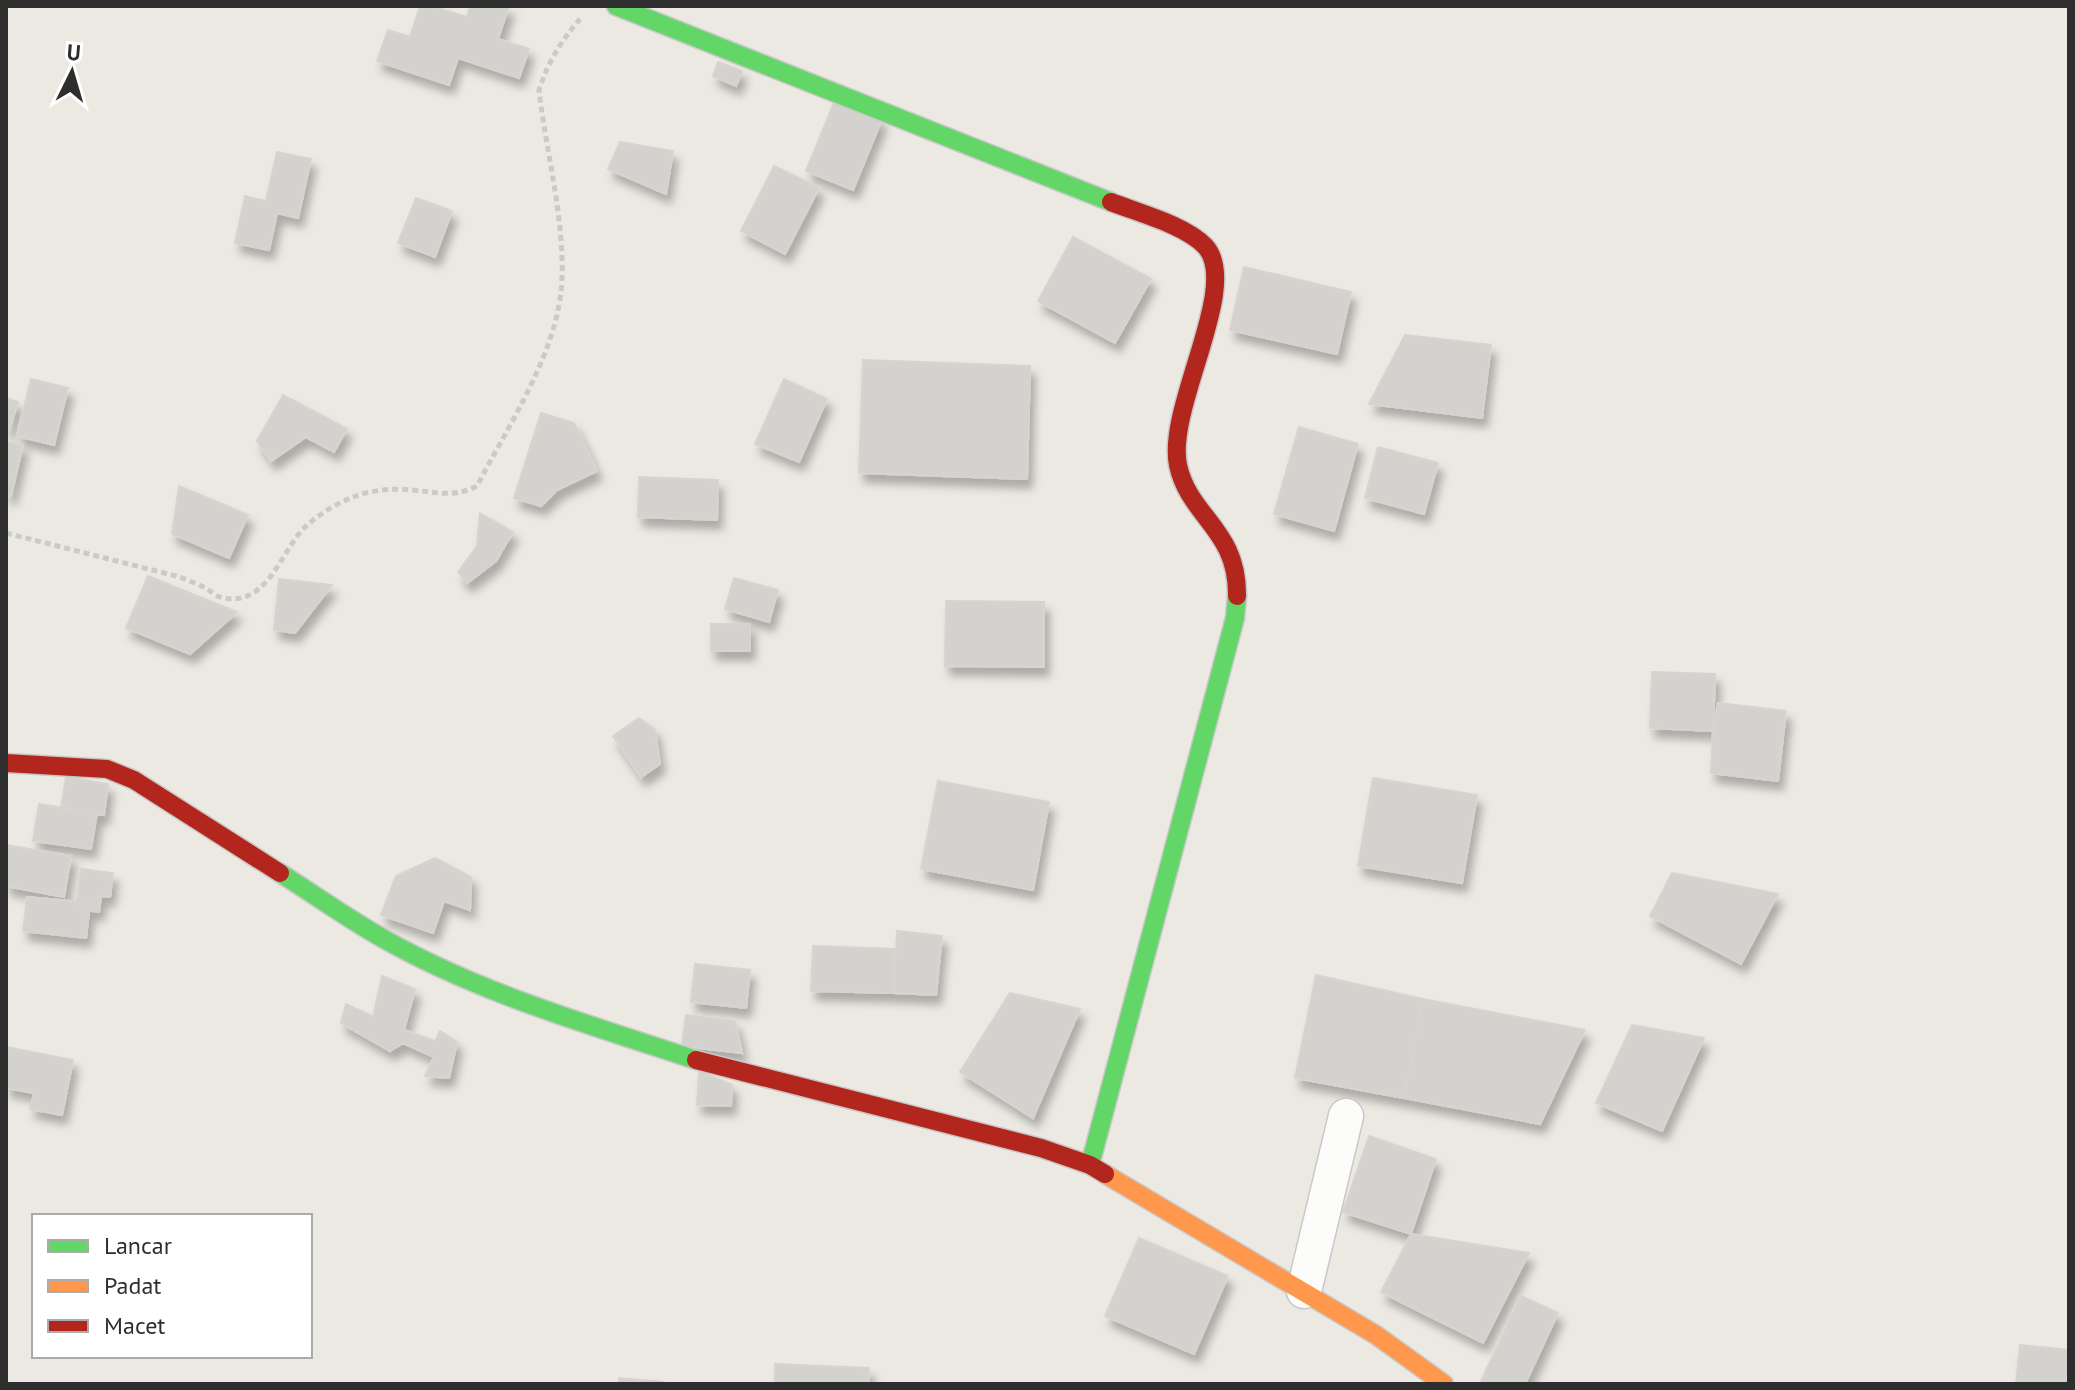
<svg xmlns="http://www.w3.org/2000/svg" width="2075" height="1390" viewBox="0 0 2075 1390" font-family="'PT Sans',sans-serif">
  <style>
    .building { fill: #d4d2ce; stroke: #d7d4cf; stroke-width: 2; filter: url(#shadow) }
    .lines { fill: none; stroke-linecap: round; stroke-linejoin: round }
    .street-casing { stroke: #c9c8c8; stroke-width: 37 }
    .fast-casing { stroke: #c9c8c8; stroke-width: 21 }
    .slow-casing { stroke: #c9c8c8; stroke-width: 21 }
    .jam-casing { stroke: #c9c8c8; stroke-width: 21 }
    .path { stroke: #cacac9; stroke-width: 5; stroke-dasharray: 6 4; stroke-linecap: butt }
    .street { stroke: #fcfcfb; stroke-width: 34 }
    .fast { stroke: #63d668; stroke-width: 18 }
    .slow { stroke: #ff974d; stroke-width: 18 }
    .jam { stroke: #b3261e; stroke-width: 18 }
  </style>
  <defs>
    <filter id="shadow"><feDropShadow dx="5" dy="9" stdDeviation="4" flood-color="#0004"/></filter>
  </defs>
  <rect width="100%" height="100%" fill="#ece9e3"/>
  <!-- building -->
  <path class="building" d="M420,6h12l35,11 3,-11h39l-11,33 31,10 -10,29 -61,-20 -9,27 -72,-24 11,-31 22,7z
    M718,62l24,9 -6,15 -23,-10z
    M835,100l47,19 -29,71 -47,-19z
    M620,142l53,9 -7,43 -58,-25z
    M277,152l34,7 -13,59 -21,-5 -8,37 -34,-7 10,-47 21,5z
    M774,166l45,22 -34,66 -44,-23z
    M416,198l36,13 -17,46 -37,-14z
    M1073,237l78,42 -36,64 -77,-42z
    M1244,267l107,25 -14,62 -107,-24z
    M1405,335l86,10 -9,73 -113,-14z
    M863,360l167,6 -3,113 -168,-6z
    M31,379l37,9 -14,57 -37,-9z
    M784,379l43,20 -28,63 -44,-18z
    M283,395l64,34 -13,23 -28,-15 -35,24 -14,-20z
    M6,398l12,4 -9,29 -3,-1z
    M541,413l33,10 23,48 -40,19 -16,16 -27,-8z
    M1299,427l59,17 -24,87 -60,-17z
    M6,442l17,3 -12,51 -5,-2z
    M1378,447l60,16 -14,51 -59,-16z
    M639,477l79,3 -1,40 -79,-3z
    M179,486l69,29 -19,43 -57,-24z
    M480,513l33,19 -17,29 -29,22 -9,-11 19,-26z
    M148,576l89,36 -47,42 -64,-26z
    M734,578l44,12 -9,32 -44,-13z
    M279,579l53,6 -37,48 -21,-3z
    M946,601l98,1v65l-99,-1z
    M711,624h39v27h-39z
    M1652,672l63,2 -2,57 -63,-3z
    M1718,703l68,8 -8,70 -67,-8 2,-42z
    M639,718l16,12 5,34 -19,13 -28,-41z
    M66,777l42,7 -4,31 -43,-7z
    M1373,778l104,17 -15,88 -104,-17z
    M938,781l111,21 -16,88 -112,-21z
    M39,804l58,9 -6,36 -58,-8z
    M6,845l65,11 -7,41 -58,-11z
    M435,858l36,19 -1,33 -26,-9 -11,32 -52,-18 15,-39z
    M81,869l32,4 -3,24 -9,-1 -2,16 -23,-3z
    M1672,873l106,21 -37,70 -91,-48z
    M27,897l63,6 -4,35 -63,-7z
    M897,931l45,5 -6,59 -42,-2z
    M813,946l82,3 -1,44 -83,-2z
    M695,964l55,6 -4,38 -55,-6z
    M1316,975l107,24 -19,99 -109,-20z
    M382,976l33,13 -11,41 31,11 5,-10 17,11 -8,36 -24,-2 9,-19 -31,-14 -13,8 -49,-28 5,-19 27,13z
    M1010,993l70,16 -47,109 -73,-46z
    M1423,999l162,31 -45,94 -136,-26z
    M686,1015l49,6 7,32 -60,-7z
    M1632,1025l72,13 -42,93 -66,-28z
    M6,1047l67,13 -11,55 -32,-6 4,-16 -28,-5z
    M699,1071l33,14 -1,21 -34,-1z
    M1369,1136l67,23 -25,75 -68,-22z
    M1411,1234l118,19 -46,90 -102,-51z
    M1139,1238l89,38 -34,78 -89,-38z
    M1521,1296l37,17 -33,71h-41l-3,-3z
    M2020,1345l49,5 -1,34h-52z
    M775,1364l94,4 -1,16h-93z
    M619,1378l45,4v2h-45z"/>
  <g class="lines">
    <defs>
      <path id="street" d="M1304,1291l42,-175"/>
      <path id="fast" d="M616,6l495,196
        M280,873c35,22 68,46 104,66 97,55 207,86 312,121
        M1090,1165l145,-547 2,-22"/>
      <path id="slow" d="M1105,1174l271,161 68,49"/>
      <path id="jam" d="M1111,202c28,11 74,23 94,44 37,39 -39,161 -27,219 11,52 60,64 59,131
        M6,763l101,6 27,11 146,93
        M696,1060l345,88 49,17 15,9"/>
    </defs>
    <!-- street casing -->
    <use href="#street" class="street-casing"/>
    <!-- fast casing -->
    <use href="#fast" class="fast-casing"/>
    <!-- slow casing -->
    <use href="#slow" class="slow-casing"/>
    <!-- jam casing -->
    <use href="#jam" class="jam-casing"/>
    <!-- path -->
    <path class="path" d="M6,533l170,43c9,3 20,7 29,12 5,2 10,8 15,9 46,13 60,-44 84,-69 15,-14 33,-25 52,-32 16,-6 38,-8 55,-6 25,2 43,8 66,-4 32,-62 83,-137 85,-208 2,-63 -16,-126 -23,-188 9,-28 22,-49 41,-71"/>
    <!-- street -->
    <use href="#street" class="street"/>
    <!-- fast -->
    <use href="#fast" class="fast"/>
    <!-- slow -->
    <use href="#slow" class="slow"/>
    <!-- jam -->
    <use href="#jam" class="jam"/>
  </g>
  <!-- border -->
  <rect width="2075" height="1390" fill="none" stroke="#2e2e2e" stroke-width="16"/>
  <!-- legend -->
  <rect x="32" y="1214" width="280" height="144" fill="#ffffff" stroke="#ababab" stroke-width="2"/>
  <rect x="48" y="1240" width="40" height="12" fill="#63d668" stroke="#ababab" stroke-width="2"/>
  <text x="104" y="1254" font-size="24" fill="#2e2e2e">Lancar</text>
  <rect x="48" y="1280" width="40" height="12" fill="#ff974d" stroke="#ababab" stroke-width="2"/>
  <text x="104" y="1294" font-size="24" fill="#2e2e2e">Padat</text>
  <rect x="48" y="1320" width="40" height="12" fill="#b3261e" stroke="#ababab" stroke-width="2"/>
  <text x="104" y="1334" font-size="24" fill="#2e2e2e">Macet</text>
  <!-- north arrow -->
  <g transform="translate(72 72) rotate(5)" stroke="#ffffff" stroke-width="6" paint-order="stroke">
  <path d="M0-6L14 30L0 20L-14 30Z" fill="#2e2e2e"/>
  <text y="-12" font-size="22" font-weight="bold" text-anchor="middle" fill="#2e2e2e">U</text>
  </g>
</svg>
